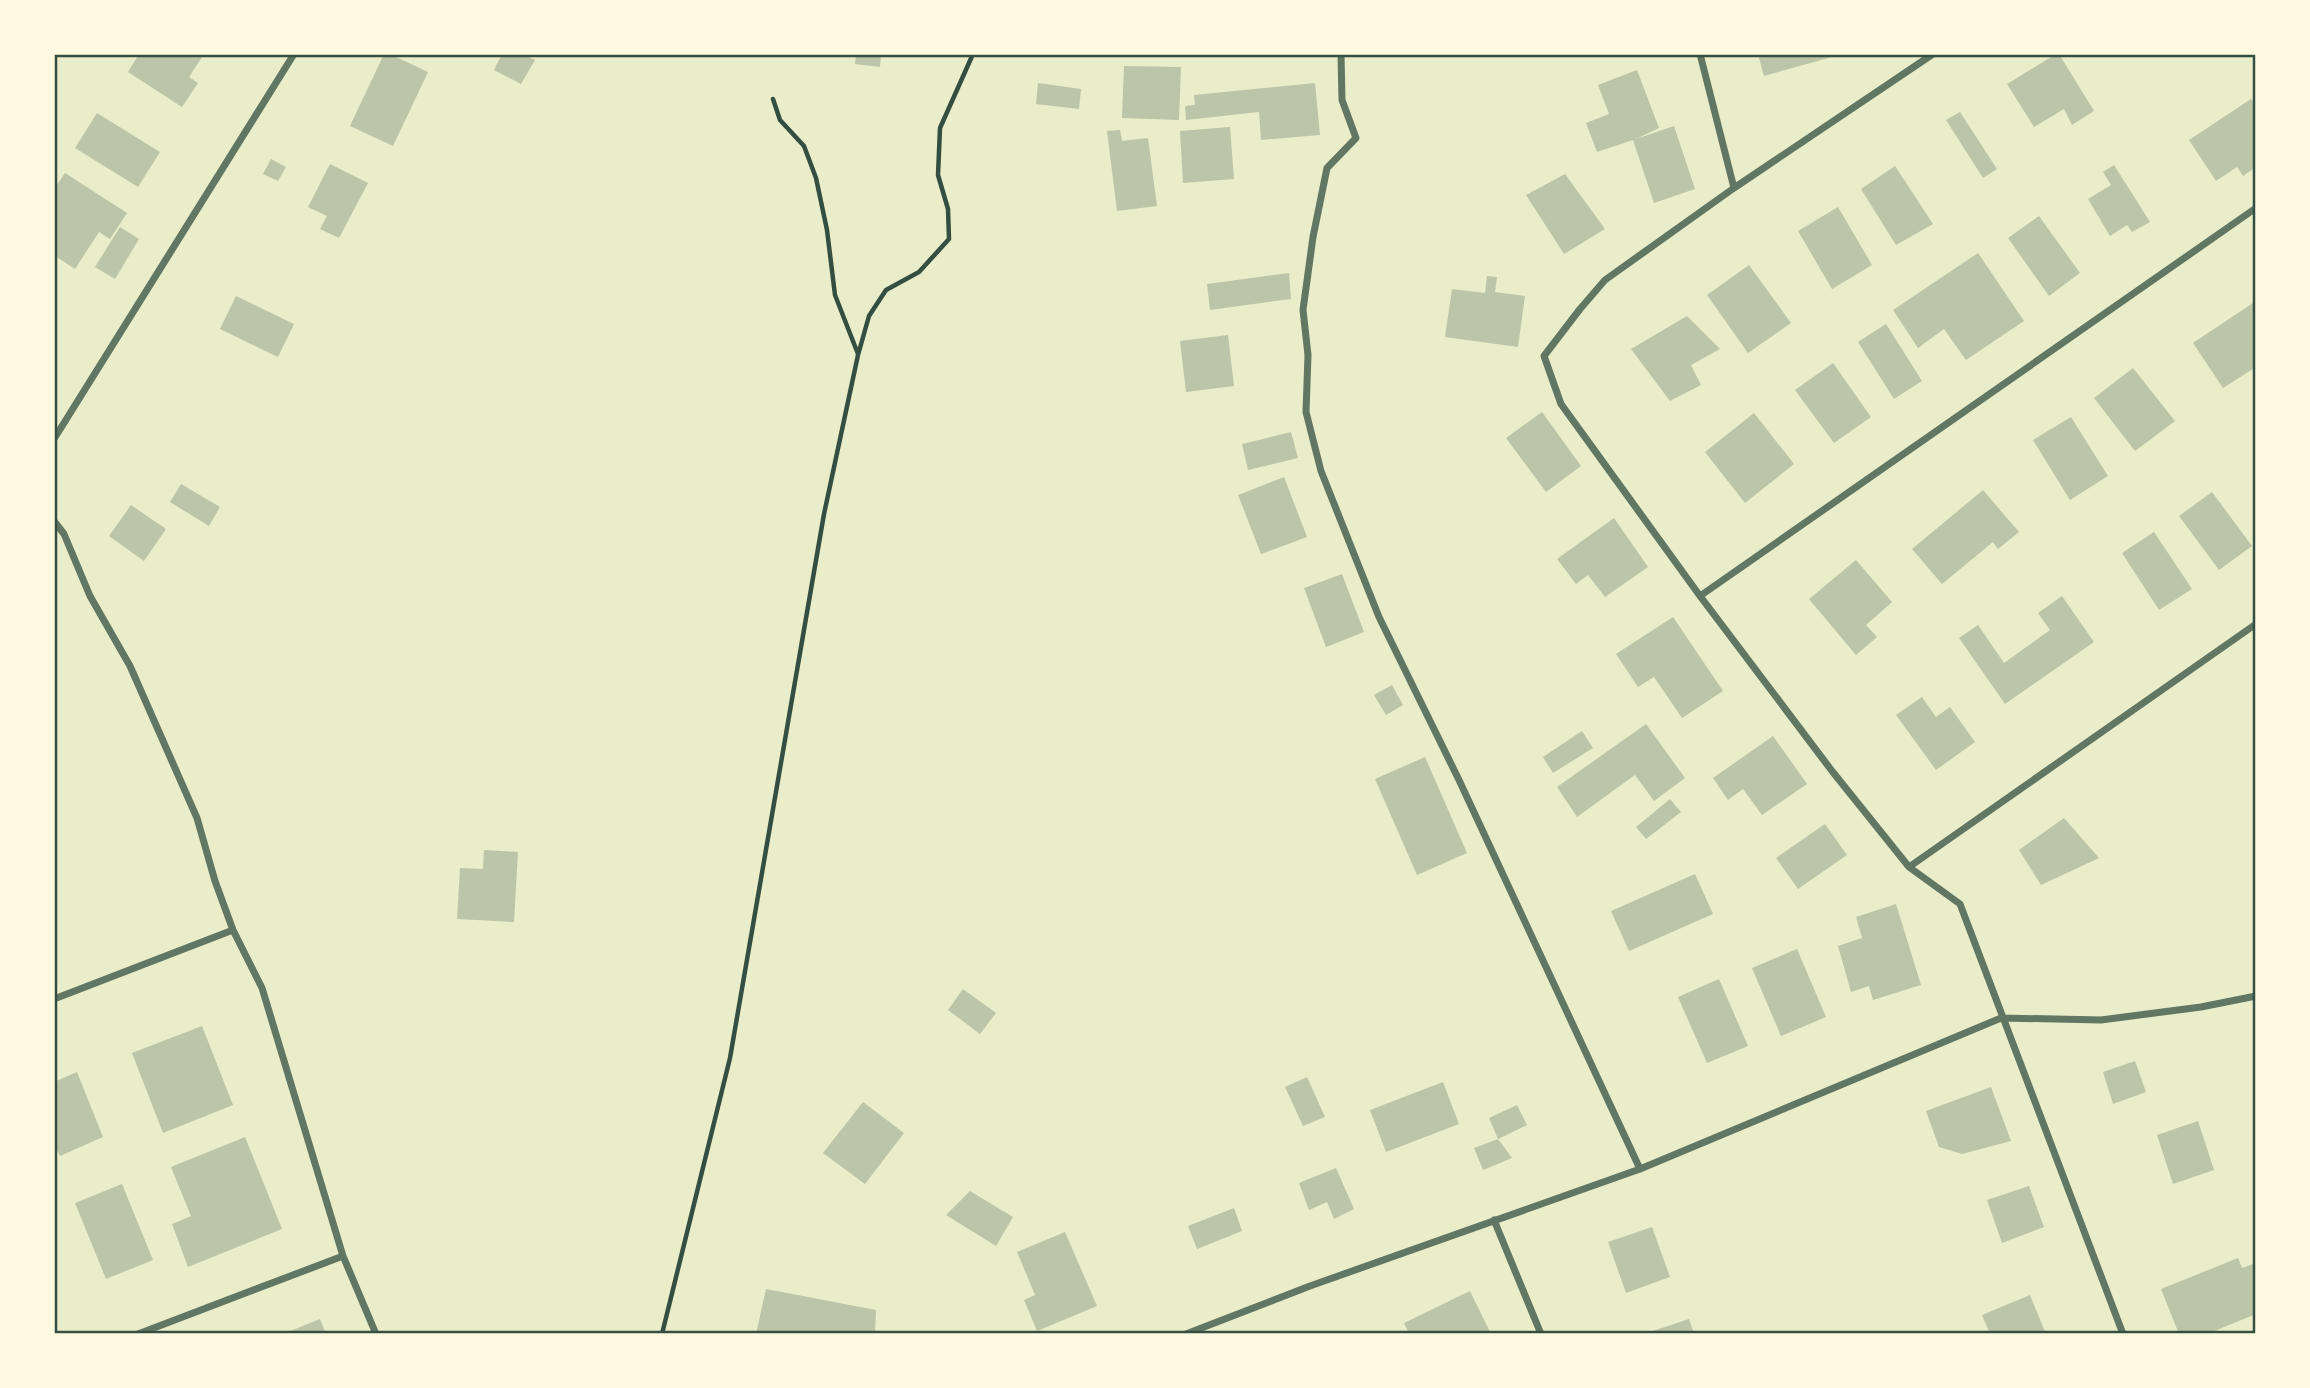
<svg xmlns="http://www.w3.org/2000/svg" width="2310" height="1388" viewBox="0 0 2310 1388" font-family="'Asap Condensed',sans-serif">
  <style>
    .building { fill: #bcc5a7 }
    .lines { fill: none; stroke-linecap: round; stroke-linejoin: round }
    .path { stroke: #344e41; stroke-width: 4.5 }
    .minor { stroke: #617663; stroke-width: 7 }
    .neatline { fill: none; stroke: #344e41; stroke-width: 2.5 }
  </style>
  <rect width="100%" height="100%" fill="#e9edc9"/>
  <!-- building -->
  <path class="building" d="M139,54h65l-15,23 9,6 -16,24 -54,-35z
    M384,54h6l38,18 -35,74 -43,-20z
    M502,54h21l12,6 -14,24 -27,-14z
    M856,54h25l-1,13 -25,-3z
    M1758,54h73l1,3 -68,19z
    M2056,54h3l35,57 -22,14 -8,-16 -30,18 -27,-43z
    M1124,66l57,1 -2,53 -57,-2z
    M1637,70l22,58 -23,11 38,-13 21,63 -41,14 -21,-63 -36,12 -11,-29 23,-9 -11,-29z
    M1038,83l43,6 -2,20 -43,-5z
    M1315,83l5,52 -59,5 -2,-28 -73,8 -1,-14 10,-1 -1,-10z
    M2251,99l5,7v61l-13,9 -6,-9 -21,14 -27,-41z
    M1960,112l37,57 -14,9 -37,-58z
    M97,113l63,39 -22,35 -63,-39z
    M1230,127l4,52 -51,4 -3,-52z
    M1120,130l2,11 26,-3 9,68 -40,5 -10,-80z
    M271,159l15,8 -8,14 -15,-7z
    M330,164l38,19 -29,55 -19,-9 7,-13 -19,-9z
    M2114,165l36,57 -18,10 -5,-7 -17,11 -22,-37 23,-14 -8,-13z
    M1895,166l38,58 -37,21 -35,-56z
    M65,173l62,40 -17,26 -11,-7 -24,37 -21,-14v-66z
    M1565,174l40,55 -41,25 -38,-59z
    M1838,207l34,58 -40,24 -34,-58z
    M2039,216l41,57 -31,23 -41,-58z
    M120,227l19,12 -24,40 -20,-12z
    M1978,253l46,68 -58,39 -22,-31 -26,19 -25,-38z
    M1749,265l42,58 -43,30 -41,-58z
    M1289,273l2,26 -81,11 -3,-26z
    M1487,276l10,1 -2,15 30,4 -7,51 -73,-10 7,-48 33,4z
    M236,296l58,28 -16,33 -58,-28z
    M2256,301v66l-33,21 -30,-45z
    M1687,316l33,33 -29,16 10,20 -31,16 -39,-52z
    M1886,324l36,57 -28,18 -36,-57z
    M1228,335l6,51 -48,6 -6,-51z
    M1833,363l38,54 -37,26 -39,-53z
    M2133,368l42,53 -40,30 -41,-53z
    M1542,412l39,54 -35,26 -40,-54z
    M1754,413l40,51 -49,39 -40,-51z
    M2071,417l37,59 -38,24 -37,-60z
    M1291,432l7,26 -50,12 -6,-26z
    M1284,477l23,60 -46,17 -23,-59z
    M181,484l39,23 -11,19 -39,-24z
    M1983,490l36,42 -21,17 -5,-7 -51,42 -30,-35z
    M2212,492l40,54 -33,24 -40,-54z
    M131,505l35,24 -22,32 -35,-25z
    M1614,518l34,49 -43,30 -17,-22 -12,9 -19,-25z
    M2154,532l38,57 -33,21 -37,-57z
    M1856,560l36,42 -26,23 11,12 -21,18 -47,-56z
    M1342,574l22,58 -38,15 -22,-59z
    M2062,596l32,46 -89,62 -46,-66 19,-13 26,38 46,-33 -12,-17z
    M1673,617l50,74 -41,27 -28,-41 -16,10 -22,-33z
    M1392,685l11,20 -17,10 -12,-20z
    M1922,697l14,20 14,-10 25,35 -39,28 -40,-55z
    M1646,724l39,54 -31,23 -19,-26 -58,42 -20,-30z
    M1582,731l11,17 -40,25 -10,-16z
    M1773,736l34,48 -45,31 -19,-26 -15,11 -15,-22z
    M1425,757l42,96 -50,22 -42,-96z
    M1670,799l11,13 -35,27 -10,-12z
    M2064,818l35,40 -58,27 -22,-35z
    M1825,824l22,31 -49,34 -22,-31z
    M484,850l34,2 -4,70 -57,-3 3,-51 23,1z
    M1695,874l18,40 -84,37 -18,-40z
    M1896,904l25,81 -48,15 -4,-14 -18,6 -13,-46 24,-8 -6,-21z
    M1797,949l29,68 -45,19 -29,-68z
    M1719,979l29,67 -41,17 -29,-66z
    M963,989l33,24 -16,21 -32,-24z
    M202,1026l31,79 -70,28 -31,-80z
    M2135,1061l11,31 -33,12 -10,-32z
    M77,1072l26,65 -43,19 -6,-12v-62z
    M1307,1077l18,40 -22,9 -18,-39z
    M1443,1082l16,42 -73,28 -16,-42z
    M1991,1087l20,54 -49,13 -23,-7 -13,-36z
    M863,1102l41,31 -39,51 -42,-31z
    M1517,1105l10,20 -29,14 14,19 -29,12 -9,-22 24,-9 -9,-21z
    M2198,1121l16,49 -41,14 -16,-49z
    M245,1137l37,92 -94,38 -16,-43 19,-8 -20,-49z
    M1336,1168l18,41 -20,10 -7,-17 -18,8 -10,-27z
    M122,1184l31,76 -47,19 -31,-76z
    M2029,1186l15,41 -42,16 -15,-43z
    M970,1191l43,26 -17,29 -50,-31z
    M1234,1208l8,23 -45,18 -9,-23z
    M1652,1227l18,50 -44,16 -18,-51z
    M1065,1232l32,74 -60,25 -13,-31 11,-5 -18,-43z
    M2238,1258l4,10 14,-5v51l-49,20h-28l-18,-45z
    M766,1289l110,21 -1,24h-119z
    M1470,1291l21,43h-82l-5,-11z
    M2030,1295l16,39h-56l-8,-19z
    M320,1319l6,15h-43z
    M1689,1319l5,15h-47v-1z"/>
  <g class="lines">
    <!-- path -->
    <path class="path" d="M773,99l7,21 24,26 12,32 11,52 8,65 23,59
      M662,1334l68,-276 94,-544 34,-159 11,-39 17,-26 33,-18 30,-33 -1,-30 -10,-34 2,-47 33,-74"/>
    <!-- minor -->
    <path class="minor" d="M1341,54l1,46 14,38 -29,30 -14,69 -10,73 5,45 -2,57 15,59 58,146 80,163 181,389
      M1700,54l34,134
      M1933,54l-199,134 -129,92 -25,29 -36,47 17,48 139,192 132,175 77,96 51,37 163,430
      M54,439l240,-385
      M54,521l10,13 26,62 40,70 67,152 18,63 18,49 29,58 81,268 33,78
      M1700,596l556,-388
      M1909,867l347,-243
      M54,999l179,-69
      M1494,1220l47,114
      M138,1334l205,-78
      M1186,1334l124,-48 330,-117 361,-151 100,2 100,-13 55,-11"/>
  </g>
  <!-- border -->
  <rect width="2310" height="1388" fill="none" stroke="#fefae0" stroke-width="112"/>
  <rect x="56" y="56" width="2198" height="1276" class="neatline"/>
</svg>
